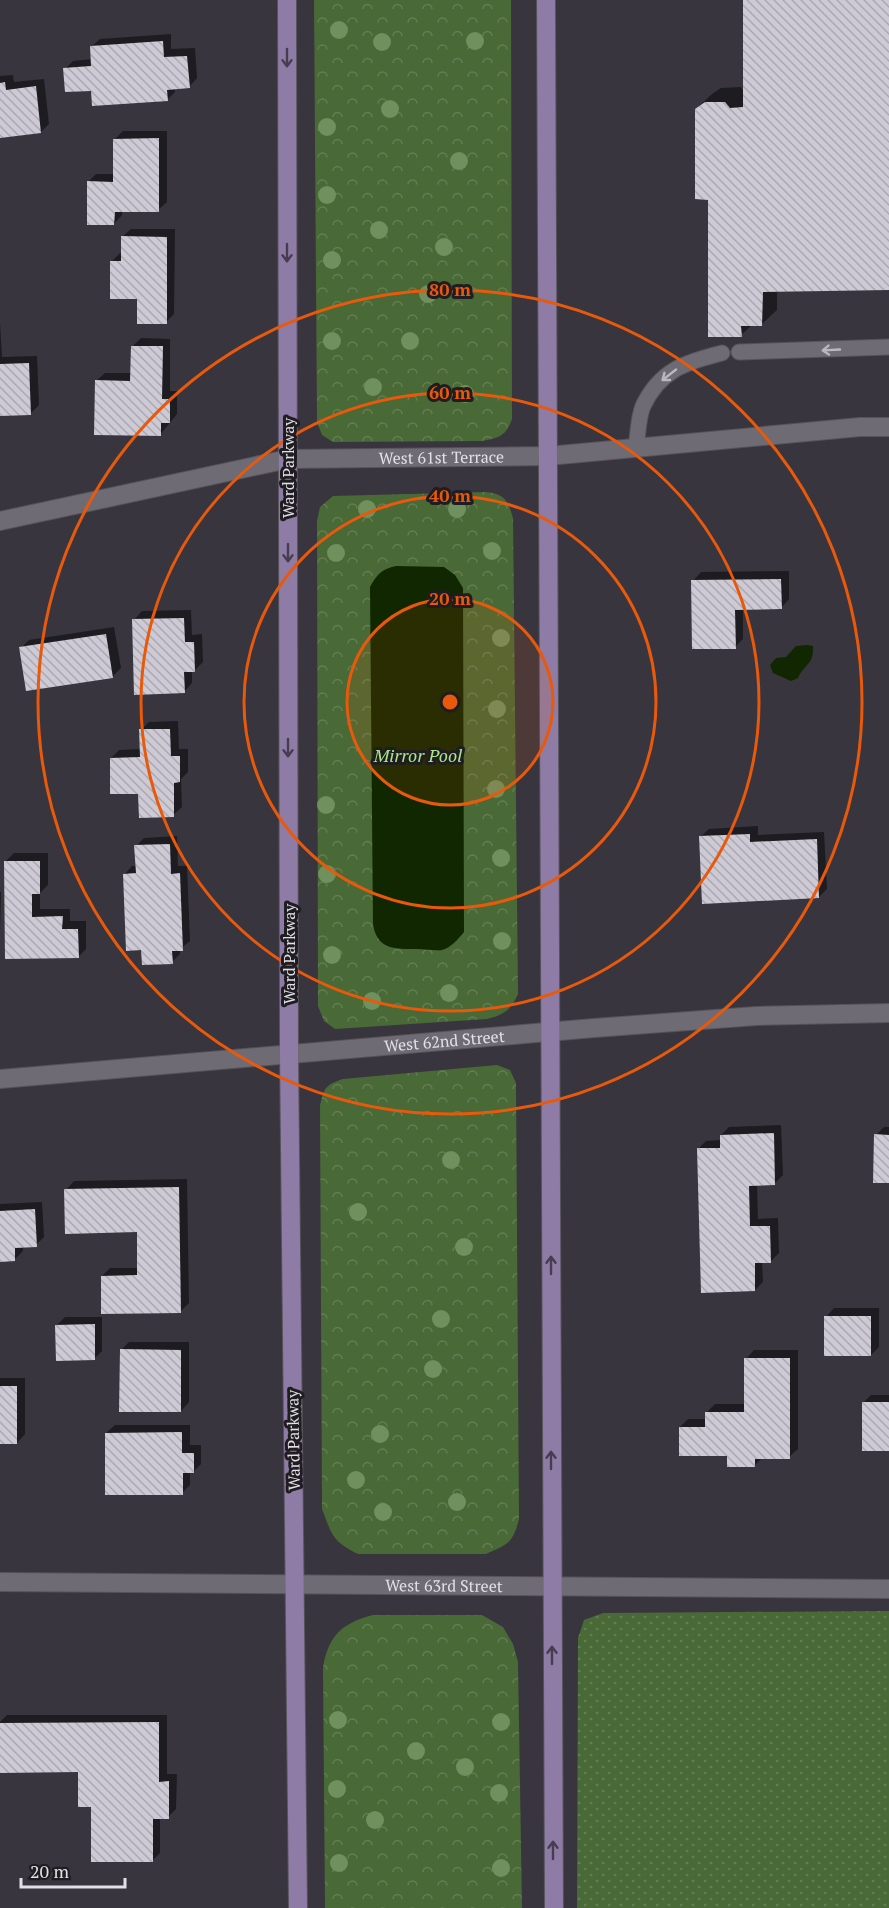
<svg xmlns="http://www.w3.org/2000/svg" width="889" height="1908" viewBox="0 0 889 1908" font-family="'PT Serif',serif">
  <style>
    .grass { fill: url(#grass-dots) }
    .park { fill: url(#park-crowns) }
    .water { fill: #112702 }
    .shadow { fill: #0007 }
    .building { fill: url(#building-back-hatch) }
    .lines { fill: none; stroke-linecap: round; stroke-linejoin: round }
    .lane-casing { stroke: #56535a; stroke-width: 17 }
    .street-casing { stroke: #56535a; stroke-width: 20 }
    .secondary-casing { stroke: #56535a; stroke-width: 20 }
    .primary-casing { stroke: #56535a; stroke-width: 20 }
    .lane { stroke: #6f6b75; stroke-width: 15 }
    .street { stroke: #6f6b75; stroke-width: 18 }
    .secondary { stroke: #6f6b75; stroke-width: 18 }
    .primary { stroke: #8e7ca7; stroke-width: 18 }
    .tree { fill: #70905e }
    .oneway { stroke: #463e50 }
    .oneway2 { stroke: #bab7be }
    .ring { fill: none; stroke: #e8590c; stroke-width: 3 }
    .labels { text-anchor: middle; stroke-width: 6; stroke-linejoin: round; paint-order: stroke }
    .street-label { font-size: 16px; fill: #e2e0e6; stroke: #1f1d21 }
    .water-label { font-size: 18px; font-style: italic; fill: #a9e685; stroke: #1f1d21 }
    .centre { fill: #e8590c; stroke: #1f1d21; stroke-width: 3 }
    .ring-label { font-size: 18px; text-anchor: middle; font-weight: bold; fill: #e8590c; stroke: #1f1d21; stroke-width: 6; stroke-linejoin: round; paint-order: stroke }
  </style>
  <defs>
    <pattern id="grass-dots" width="8" height="8" patternUnits="userSpaceOnUse" patternTransform="scale(1.5)"><rect width="8" height="8" fill="#496936"/><path d="M2 2h.1M6 6h.1" fill="none" stroke="#637e53" stroke-width="1.8" stroke-linecap="round"/></pattern>
    <pattern id="park-crowns" width="20" height="18" patternUnits="userSpaceOnUse" patternTransform="scale(1.5)"><rect width="20" height="18" fill="#496936"/><path d="M2 6a3 3 0 1 1 6 0M12 15a3 3 0 1 1 6 0" fill="none" stroke="#637e53"/></pattern>
    <pattern id="building-back-hatch" width="6" height="6" patternUnits="userSpaceOnUse" patternTransform="scale(1.5)"><rect width="6" height="6" fill="#cecad5"/><path d="M-1 5l2 2M0 0l6 6M5-1l2 2" fill="none" stroke="#aca8b1"/></pattern>
  </defs>
  <rect width="100%" height="100%" fill="#38353e"/>
  <!-- grass -->
  <path class="grass" d="M889,1611v297h-312l1,-270 6,-18 19,-7z"/>
  <!-- park -->
  <path class="park" d="M314,0h197l1,419c-6,17 -13,19 -30,22l-149,1 -11,-7 -5,-13z
    M486,492c19,2 22,9 27,26l5,476c-7,16 -15,21 -31,25l-152,10 -11,-8 -6,-15 -1,-485 3,-14 13,-11z
    M497,1065l13,5 6,13 3,436c-6,24 -11,25 -33,35h-128c-26,-13 -26,-19 -36,-45l-2,-403c4,-18 5,-21 23,-27z
    M373,1615h109l21,12 10,17 5,18 4,246h-197l-2,-240c5,-32 19,-45 50,-53z"/>
  <!-- water -->
  <path class="water" d="M396,566l48,1 11,8 8,13 1,344c-6,7 -12,15 -22,18 -7,1 -17,-1 -25,-1 -22,0 -40,1 -44,-25l-3,-337c7,-13 12,-18 26,-21z
    M807,645l6,1c1,19 -8,17 -15,32l-7,3 -18,-8 -3,-8 6,-7 10,-1 10,-11z"/>
  <!-- shadow -->
  <path class="shadow" d="M745,0h144v288l-112,2v20l-16,15h-9l-11,10 -31,-137 -14,-89 16,-15 9,-6 20,-1 4,6z
    M171,34v15l24,-1 2,30 -8,9 -14,1v4l-8,8 -75,-11 -27,-20 8,-8 19,-2 -1,-12 9,-8z
    M13,75l1,7 30,-3 5,45 -8,8 -41,4v-60z
    M123,131h44v71l-9,8h-36v5l-8,9 -26,-42 8,-8h19v-35z
    M131,229h44l-1,85 -8,8 -27,-25 -27,-36 8,-8h2v-16z
    M0,322l2,35 35,-1 2,49 -9,9 -30,1z
    M141,338l29,1v52h7v23l-17,21 -64,-54 9,-8h27l1,-27z
    M789,571v28l-8,9h-38v31l-8,8 -42,-66 8,-9z
    M191,610l1,25 10,-1 1,28 -8,8h-3v13l-8,9 -50,-72 8,-9z
    M114,627l7,41 -9,9 -91,-29 8,-8z
    M178,721l1,28h9v23l-7,7 1,28 -9,8 -33,-22 -29,-35 8,-8 22,-1v-19l8,-8z
    M758,826v9l66,-3 3,57 -8,8 -119,-60 9,-8z
    M177,836l1,30h9l3,75 -10,8v5l-8,8 -29,-13 -19,-74 8,-9h5l-1,-20 8,-8z
    M14,853h34v32l-8,8v16h30v12h16v28l-8,8h-72v-96z
    M0,892h1l-1,38z
    M781,1125l2,50 -8,8 -18,1 1,35 20,-1 1,35 -8,8h-9l1,21 -8,8 -57,-141 8,-8 15,-1v-5l8,-8z
    M884,1127h5v54l-13,-46z
    M187,1179l2,124 -8,8 -79,-35 8,-8h29l-1,-37 -72,-41 8,-9z
    M42,1202l2,35 -8,8 -13,1v5l-8,8 -15,1v-56z
    M834,1308h45v39l-8,8 -45,-38z
    M65,1317h37v34l-8,8 -37,-34z
    M129,1342h60v60l-8,9 -60,-61z
    M754,1350h44v99l-9,8h-26l-9,9 -25,-11 -49,-28 8,-8h19v-7l8,-8h31v-45z
    M0,1378h25v56l-8,9h-17z
    M871,1395h18v54l-26,-46z
    M115,1425h75v20h11v19l-8,8h-3v13l-8,8 -76,-60z
    M7,1715h160v59h10l-1,35 -8,8h-8v36l-8,8 -60,-55 -12,-35h-80v-49z"/>
  <!-- building -->
  <path class="building" d="M743,0h146v290l-126,2 -1,34h-21l1,11h-34v-137l-13,-1v-90l10,-7h20l5,6 13,-1z
    M163,41l1,16 23,-1 3,32 -23,2 1,11 -76,5 -1,-15 -26,1 -2,-24 28,-2 -1,-20z
    M5,82l1,8 30,-4 5,47 -41,5v-55z
    M159,138v74h-44l-1,13h-27v-44l26,1v-43z
    M121,236l46,1v87h-30v-25h-27v-38h11z
    M131,346h32l-1,53h8v24h-9v13l-67,-1 1,-55 35,1z
    M29,363l2,52 -31,1v-52z
    M781,579l1,30 -47,1 1,39h-44l-1,-69z
    M184,618l1,24h9l1,30h-11l1,21 -51,2 -2,-76z
    M106,634l7,44 -87,13 -7,-44z
    M139,729h31l1,27h9v26l-6,1v34l-35,1 -1,-24h-28v-36l30,-1z
    M750,834v8l67,-3 2,59 -117,6 -3,-68z
    M170,844l1,30 9,-1 3,78h-11l1,13 -31,1 -1,-15 -15,1 -3,-77 13,-1 -2,-28z
    M4,861h36v33h-8v23l31,-1 -1,13h16l1,29 -74,1z
    M774,1133l1,52 -26,1 1,40h20l1,37h-16v28l-54,2 -4,-145h23v-13z
    M874,1134l15,1v48h-16z
    M179,1187l2,126 -80,1v-38l36,-1v-43l-72,2 -1,-45z
    M35,1209l2,38 -22,1v13l-15,1v-51z
    M824,1316h47v40h-47z
    M95,1324v36l-39,1 -1,-36z
    M120,1349l61,1v62h-62z
    M744,1358h46v101h-35v8h-28v-11h-48v-29h26v-15h39z
    M0,1386h17v58h-17z
    M862,1402h27v49h-27z
    M182,1432v21h12v20h-11v22h-78v-62z
    M159,1722v60l10,-1v38h-16v43h-62v-55h-13v-35l-78,1v-50z"/>
  <g class="lines">
    <defs>
      <path id="lane" d="M739,352l150,-5
        M636,448c2,-13 2,-30 7,-42 17,-36 43,-44 79,-53"/>
      <g id="street">
        <path id="s1" d="M0,521l288,-62 260,-3 312,-29h29"/>
        <path id="s2" d="M0,1079l594,-51 162,-12 133,-3"/>
      </g>
      <g id="secondary">
        <path id="s3" d="M0,1582l889,7"/>
      </g>
      <path id="primary" d="M287,0l2,1053 9,855
        M546,0l8,1908"/>
    </defs>
    <!-- lane casing -->
    <use href="#lane" class="lane-casing"/>
    <!-- street casing -->
    <use href="#street" class="street-casing"/>
    <!-- secondary casing -->
    <use href="#secondary" class="secondary-casing"/>
    <!-- primary casing -->
    <use href="#primary" class="primary-casing"/>
    <!-- lane -->
    <use href="#lane" class="lane"/>
    <!-- street -->
    <use href="#street" class="street"/>
    <!-- secondary -->
    <use href="#secondary" class="secondary"/>
    <!-- primary -->
    <use href="#primary" class="primary"/>
  </g>
  <!-- trees -->
  <g class="tree">
    <circle cx="339" cy="30" r="9"/>
    <circle cx="475" cy="41" r="9"/>
    <circle cx="382" cy="42" r="9"/>
    <circle cx="390" cy="109" r="9"/>
    <circle cx="327" cy="127" r="9"/>
    <circle cx="459" cy="161" r="9"/>
    <circle cx="327" cy="195" r="9"/>
    <circle cx="379" cy="230" r="9"/>
    <circle cx="444" cy="247" r="9"/>
    <circle cx="332" cy="260" r="9"/>
    <circle cx="428" cy="294" r="9"/>
    <circle cx="332" cy="341" r="9"/>
    <circle cx="410" cy="341" r="9"/>
    <circle cx="373" cy="387" r="9"/>
    <circle cx="465" cy="394" r="9"/>
    <circle cx="367" cy="509" r="9"/>
    <circle cx="457" cy="509" r="9"/>
    <circle cx="492" cy="551" r="9"/>
    <circle cx="336" cy="553" r="9"/>
    <circle cx="501" cy="638" r="9"/>
    <circle cx="497" cy="709" r="9"/>
    <circle cx="496" cy="789" r="9"/>
    <circle cx="326" cy="805" r="9"/>
    <circle cx="501" cy="858" r="9"/>
    <circle cx="327" cy="874" r="9"/>
    <circle cx="502" cy="941" r="9"/>
    <circle cx="332" cy="955" r="9"/>
    <circle cx="449" cy="993" r="9"/>
    <circle cx="372" cy="1001" r="9"/>
    <circle cx="451" cy="1160" r="9"/>
    <circle cx="358" cy="1212" r="9"/>
    <circle cx="464" cy="1247" r="9"/>
    <circle cx="441" cy="1319" r="9"/>
    <circle cx="433" cy="1369" r="9"/>
    <circle cx="380" cy="1434" r="9"/>
    <circle cx="356" cy="1480" r="9"/>
    <circle cx="457" cy="1502" r="9"/>
    <circle cx="383" cy="1512" r="9"/>
    <circle cx="338" cy="1720" r="9"/>
    <circle cx="501" cy="1722" r="9"/>
    <circle cx="416" cy="1751" r="9"/>
    <circle cx="465" cy="1767" r="9"/>
    <circle cx="337" cy="1789" r="9"/>
    <circle cx="499" cy="1793" r="9"/>
    <circle cx="375" cy="1820" r="9"/>
    <circle cx="339" cy="1863" r="9"/>
    <circle cx="501" cy="1868" r="9"/>
  </g>
  <!-- one-way arrows -->
  <defs><path id="oneway-shaft" d="M-6 0H5M1.5-3L5.5 0L1.5 3" fill="none" stroke-width="1.6" stroke-linecap="round" stroke-linejoin="round" transform="scale(1.5)"/></defs>
  <g class="oneway">
    <use href="#oneway-shaft" transform="translate(287 58) rotate(90)"/>
    <use href="#oneway-shaft" transform="translate(287 253) rotate(90)"/>
    <use href="#oneway-shaft" transform="translate(288 553) rotate(90)"/>
    <use href="#oneway-shaft" transform="translate(288 748) rotate(90)"/>
    <use href="#oneway-shaft" transform="translate(551 1265) rotate(-90)"/>
    <use href="#oneway-shaft" transform="translate(551 1460) rotate(-90)"/>
    <use href="#oneway-shaft" transform="translate(552 1655) rotate(-90)"/>
    <use href="#oneway-shaft" transform="translate(553 1850) rotate(-90)"/>
  </g>
  <g class="oneway2">
    <use href="#oneway-shaft" transform="translate(831 350) rotate(177)"/>
    <use href="#oneway-shaft" transform="translate(669 375) rotate(142)"/>
  </g>
  <!-- distance rings -->
  <circle cx="450" cy="702" r="103" fill="#e8590c" fill-opacity=".12"/>
  <g class="ring">
    <circle cx="450" cy="702" r="103"/>
    <circle cx="450" cy="702" r="206"/>
    <circle cx="450" cy="702" r="309"/>
    <circle cx="450" cy="702" r="412"/>
  </g>
  <g class="labels">
    <!-- street labels -->
    <g class="street-label">
      <text dy="6" stroke="none"><textPath href="#s1" startOffset="448">West 61st Terrace</textPath></text>
      <text transform="translate(288 468) rotate(-90)" y="6">Ward Parkway</text>
      <text transform="translate(289 954) rotate(-90)" y="6">Ward Parkway</text>
      <text dy="6" stroke="none"><textPath href="#s2" startOffset="446">West 62nd Street</textPath></text>
      <text transform="translate(293 1440) rotate(-91)" y="6">Ward Parkway</text>
      <text dy="6" stroke="none"><textPath href="#s3" startOffset="444">West 63rd Street</textPath></text>
    </g>
    <!-- water labels -->
    <g class="water-label">
      <text x="418" y="762">Mirror Pool</text>
    </g>
  </g>
  <circle cx="450" cy="702" r="9" class="centre"/>
  <g class="ring-label">
    <text x="450" y="296">80 m</text>
    <text x="450" y="399">60 m</text>
    <text x="450" y="502">40 m</text>
    <text x="450" y="605">20 m</text>
  </g>
  <!-- scale -->
  <path d="M21 1878v9h104v-9" fill="none" stroke="#e2e0e6" stroke-width="3"/>
  <text x="30" y="1878" font-size="18" fill="#e2e0e6" stroke="#1f1d21" stroke-width="4.5" paint-order="stroke">20 m</text>
</svg>
